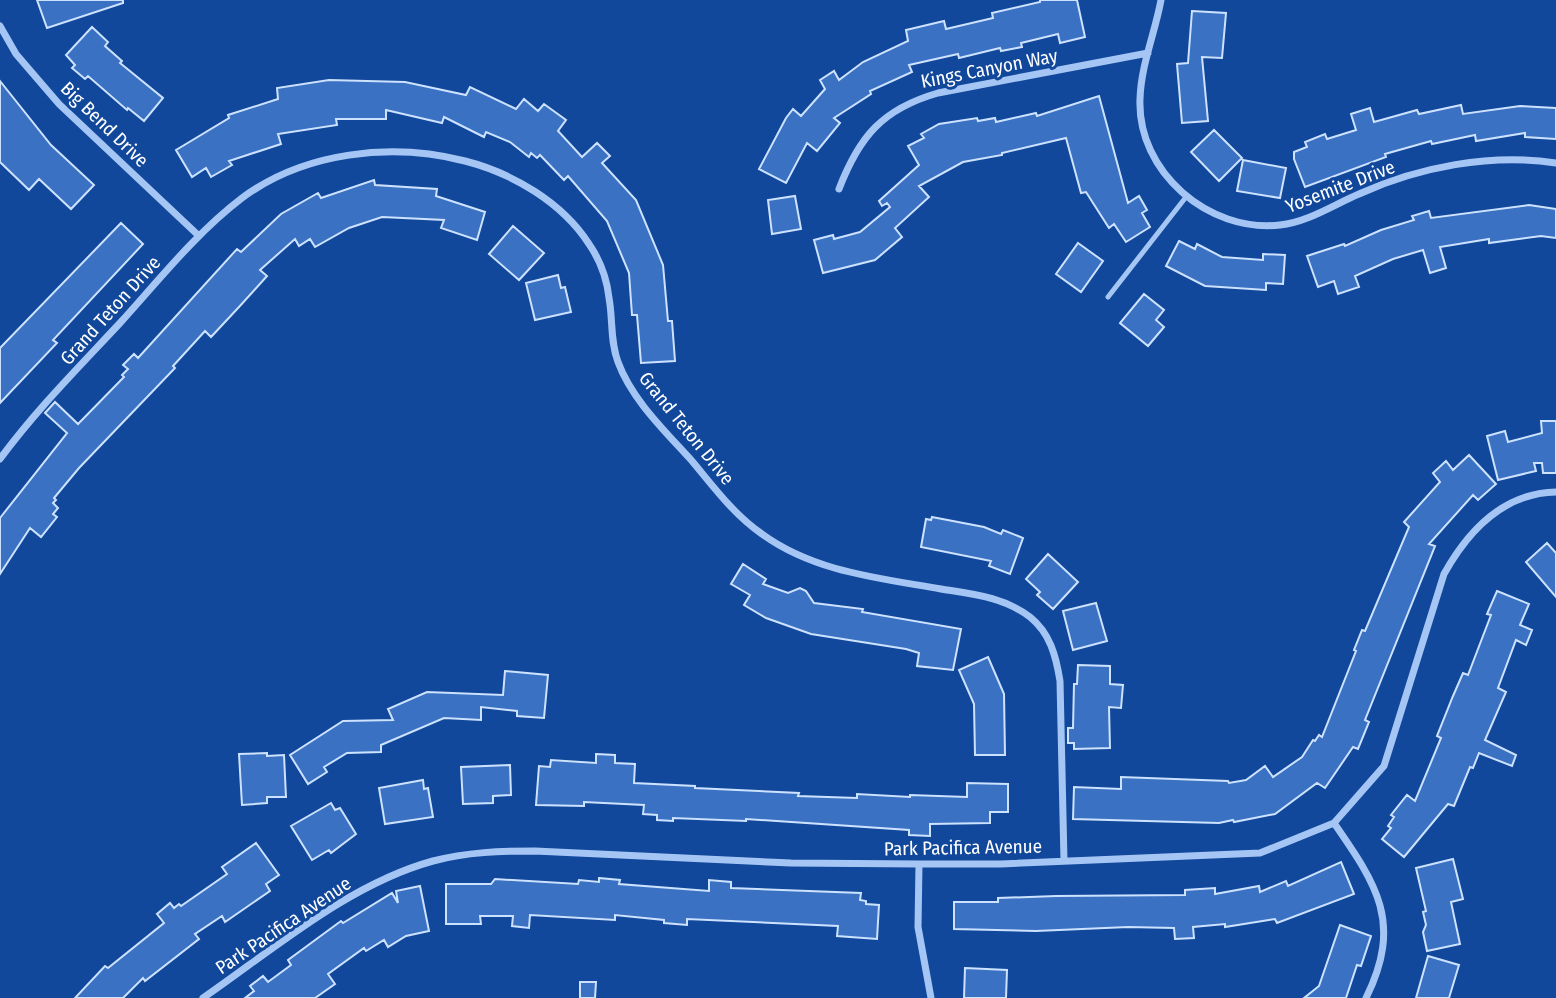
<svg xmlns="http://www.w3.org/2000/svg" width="1556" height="998" viewBox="0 0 1556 998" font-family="'Fira Sans Condensed',sans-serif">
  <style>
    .building { fill: #3a71c2; stroke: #cde2fe; stroke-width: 2 }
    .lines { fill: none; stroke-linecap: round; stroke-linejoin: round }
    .lane { stroke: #a5c6f4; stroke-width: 5 }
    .street { stroke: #a5c6f4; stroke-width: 7 }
    .labels { text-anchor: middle; stroke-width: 6; stroke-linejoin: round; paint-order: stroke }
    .street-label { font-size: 19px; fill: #fff; stroke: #11489b }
  </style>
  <rect width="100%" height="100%" fill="#11489b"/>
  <!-- building -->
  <path class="building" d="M37,0h86v3l-76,25z
    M1040,0h37l8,37 -25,6 -2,-9 -37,9 1,4 -21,4 -1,-3 -41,10 -1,-4 -49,11 3,7 -42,19 1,3 -37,24 6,5 -23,28 -10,-8 -21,40 -27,-14 27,-51 7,-9 8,7 24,-27 -5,-9 14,-9 5,9 24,-18 45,-21 -2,-11 38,-9 2,8 47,-11 -1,-5 48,-11z
    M1192,11l34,2 -4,45 -20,-1 6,64 -26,2 -5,-59 11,-1z
    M92,27l16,15 -3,4 17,15 -2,2 43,35 -19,23 -16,-13 -1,2 -39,-34 -3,3 -13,-11 3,-3 -9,-10z
    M329,80l76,2 61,13 4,-8 46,22 8,-10 14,12 6,-7 22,16 -8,11 24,26 15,-14 13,13 -8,7 34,37 27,65 5,56h4l3,40 -34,2 -4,-48h-5l-3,-42 -22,-52 -39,-45 -4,4 -24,-25 -3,3 -6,-5 -2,4 -19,-15 -24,-10 -2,5 -40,-20 -2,6 -56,-13v9h-50l1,6 -59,9 3,10 -52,17 3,4 -21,12 -5,-9 -14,9 -16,-27 53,-32 -1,-3 50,-16 -1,-11z
    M0,81l51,64 43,40 -23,24 -32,-30 -10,11 -29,-28z
    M1099,96l29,107 11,-7 8,14 -5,3 8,14 -24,15 -12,-18 -5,4 -23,-36 -5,1 -15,-55 -64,15v2l-39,7 -44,24 10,11 -34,31 7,9 -27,23 -52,13 -9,-33 19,-5 1,4 26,-7 30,-25 -3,-4 -5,3 -3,-5 40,-36 -11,-19 16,-8 -3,-4 18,-10 38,-6 1,3 17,-3 1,4 40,-9 1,3z
    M1461,105l2,9 57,-8 36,2v31l-31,-2v-4l-49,8 -1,-6 -43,9 -1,-3 -46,13 1,3 -81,30 -11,-28v-7l13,-5 -2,-5 20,-8 2,5 29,-9 -5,-16 19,-6 4,14 43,-12 2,4z
    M1214,130l28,28 -23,23 -28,-29z
    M1243,160l43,8 -6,30 -43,-7z
    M374,180l1,5 62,4 -1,7 49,16 -8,28 -36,-12 3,-8 -62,-3 -33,11 -34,19 -5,-8 -11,7 -4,-7 -35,31 7,6 -28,31 -28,30 -6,-6 -32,35 2,2 -96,100 -25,30 2,2 -3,3 5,5 -5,6 4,3 -16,20 -11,-9 -30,46v-56l67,-85 -22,-20 10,-11 23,22 46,-47 -2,-2 6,-6 -5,-4 11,-11 4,4 99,-109 4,3 40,-38 37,-21 3,5z
    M795,196l6,33 -29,5 -4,-34z
    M1529,205l27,4v29l-15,-2 -52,7v-4l-49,8 6,21 -16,5 -7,-23 -30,9 -38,17 4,11 -21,7 -4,-13 -16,6 -11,-31 37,-12 1,2 36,-16 33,-10 -2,-4 17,-5 2,7z
    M121,223l22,21 -90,96 4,3 -57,60v-55z
    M513,226l31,27 -25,27 -30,-26z
    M1179,241l16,8 2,-5 25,13 41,3v-6l22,1 -2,29 -17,-1v7l-61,-4 -39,-20z
    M1078,243l25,18 -22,31 -25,-18z
    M558,275l3,13 4,-1 6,25 -36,8 -9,-37z
    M1144,294l20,16 -8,10 8,7 -16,19 -28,-23z
    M1541,421h15v52h-13l-1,-10h-8l2,8 -38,9 -11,-44 18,-5 3,11 34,-9z
    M1469,455l27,29 -18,16 -5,-5 -44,49 6,2 -70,174 4,2 -11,27 -5,-2 -28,41 -8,-5 -42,31 -41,8 -1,-2 -14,3 -146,-4 1,-32 47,2v-12l107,4 1,2 17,-3 19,-14 8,11 29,-20 11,-17 2,1 4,-6 3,2 34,-86 -2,-1 8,-20 3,1 44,-104 -5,-5 36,-40 -7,-9 13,-12 7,9z
    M932,517l52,10 17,7 2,-4 20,8 -13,36 -21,-8 2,-5 -70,-14 5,-28 5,1z
    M1547,543l9,10v44l-30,-35z
    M1048,554l30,28 -25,27 -16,-14 3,-3 -14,-13z
    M743,564l23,15 -3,5 25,9 12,-5 6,3 8,12 49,6 -1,3 99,17 -8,41 -36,-4 2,-13 -13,-4 -95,-15 -45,-16 -22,-13 6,-10 -19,-11z
    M1497,591l32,13 -9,21 12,5 -6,15 -10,-5 -18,48 8,4 -21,48 31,15 -4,11 -33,-13 -6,15 -3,-1 -16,39 -6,-2 -44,53 -22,-18 9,-11 -3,-2 6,-9 -3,-2 16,-20 8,6 26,-63 -4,-2 16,-40 10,-23 5,2 23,-60 -4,-1z
    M1096,603l11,38 -34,9 -10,-39z
    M988,657l16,37 1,61h-30l-1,-51 -15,-34z
    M1078,665l32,1v18l13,1 -2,23 -12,-1 1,41 -36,1v-6h-6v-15h5l1,-44h3z
    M505,671l43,4 -4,43 -27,-2v-5l-36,-4v13l-37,-2 -63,27v7l-34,1 -23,14 3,5 -19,12 -18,-29 53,-34 50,-1 -5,-11 39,-17 76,3z
    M267,753v3l17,-1 2,42h-19v6l-25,2 -3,-51z
    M596,754l19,1v8l20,1 -1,19 61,3v2l104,5 -1,3 59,2v-4l53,3v-2l57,2v-14l41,1v28h-18v11l-60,1v12l-21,-1v-5l-163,-11v2l-73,-3v3l-16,-1v-5l-14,-1 1,-9 -60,-3v4l-48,-1 3,-39 11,1 1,-7 45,3z
    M510,765l1,30 -18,1v7l-30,1 -2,-37z
    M423,780l1,9 4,-1 5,29 -48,7 -6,-36z
    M331,803l4,7 5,-2 16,26 -25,19 -2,-3 -17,10 -21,-34z
    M256,843l23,32 -13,9 4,7 -45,31 -3,-6 -27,18 4,5 -54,42 -2,-3 -20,20h-48l30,-32 3,2 56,-45 -7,-9 13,-11 4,5 5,-4 2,2 46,-32 -5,-7z
    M1453,859l10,40 -12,3 9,42 -33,7 -4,-19 3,-7 -3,-13 3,-1 -10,-43z
    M1341,862l13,32 -77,29 -2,-4 -50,8v-3l-32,3 1,11 -19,1 -1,-11 -46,-1 -92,4 -82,-2v-27h44v-4l58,-2 129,-1v-5l30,-2v6l44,-8 1,6 26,-11 2,5z
    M599,878l21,2 -1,4 90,7v-11l22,2v6l130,5 -1,7 6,1v3l13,1 -2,34 -40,-3 1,-10 -151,-7v6l-23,-2v-3l-49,-5v5l-85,-5 -1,13 -17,-2 1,-10h-33l1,8h-35v-40h45l4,-5 83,5 1,-4 20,2z
    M420,886l9,45 -23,5 -18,11 -4,-7 -18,11 -2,-3 -36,26 7,10 -20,14h-70l9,-7 -4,-5 13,-10 5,6 23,-17 -3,-5 53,-39 2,2 49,-30 6,10 -2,-12z
    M1340,925l31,11 -10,30 -4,-1 -11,33h-42l15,-12z
    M1428,956l31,9 -10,33h-33z
    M965,968l42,2 -1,28h-42z
    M580,982h16l-1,16h-15z"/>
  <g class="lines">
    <!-- lane -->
    <path class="lane" d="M1108,297l78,-100"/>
    <!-- street -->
    <path class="street" d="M1161,0c-6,33 -20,65 -21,99 -3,73 69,134 140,126 28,-3 53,-20 79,-31 59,-27 132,-41 197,-31
      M0,26l16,28 43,50 140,132
      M839,189c20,-52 43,-80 99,-96l210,-40
      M0,459c36,-49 79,-92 120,-136 39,-43 76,-90 122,-125 62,-46 149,-56 223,-37 47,12 97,41 124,83 11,16 18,35 20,54 4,21 1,43 9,64 14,38 47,69 74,99 21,25 42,54 70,73 52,38 117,44 179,55 31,5 63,8 89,28 20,16 26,39 30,64l4,180
      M1334,823c43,62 69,100 32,175
      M919,864l-1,63 13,71
      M203,998c71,-49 146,-114 230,-137 34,-9 68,-10 102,-10l256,12 128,1h82l259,-11 74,-30 50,-57 60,-192c24,-43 59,-81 112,-82"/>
  </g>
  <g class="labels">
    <!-- street labels -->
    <g class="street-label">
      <text transform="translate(989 68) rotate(-11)" y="7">Kings Canyon Way</text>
      <text transform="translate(105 124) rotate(44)" y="7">Big Bend Drive</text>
      <text transform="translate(1340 186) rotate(-21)" y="7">Yosemite Drive</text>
      <text transform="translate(110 310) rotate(-48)" y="7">Grand Teton Drive</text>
      <text transform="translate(687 428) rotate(51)" y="7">Grand Teton Drive</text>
      <text transform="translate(963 847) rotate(-1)" y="7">Park Pacifica Avenue</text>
      <text transform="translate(283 925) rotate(-34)" y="7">Park Pacifica Avenue</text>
    </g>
  </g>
</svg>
